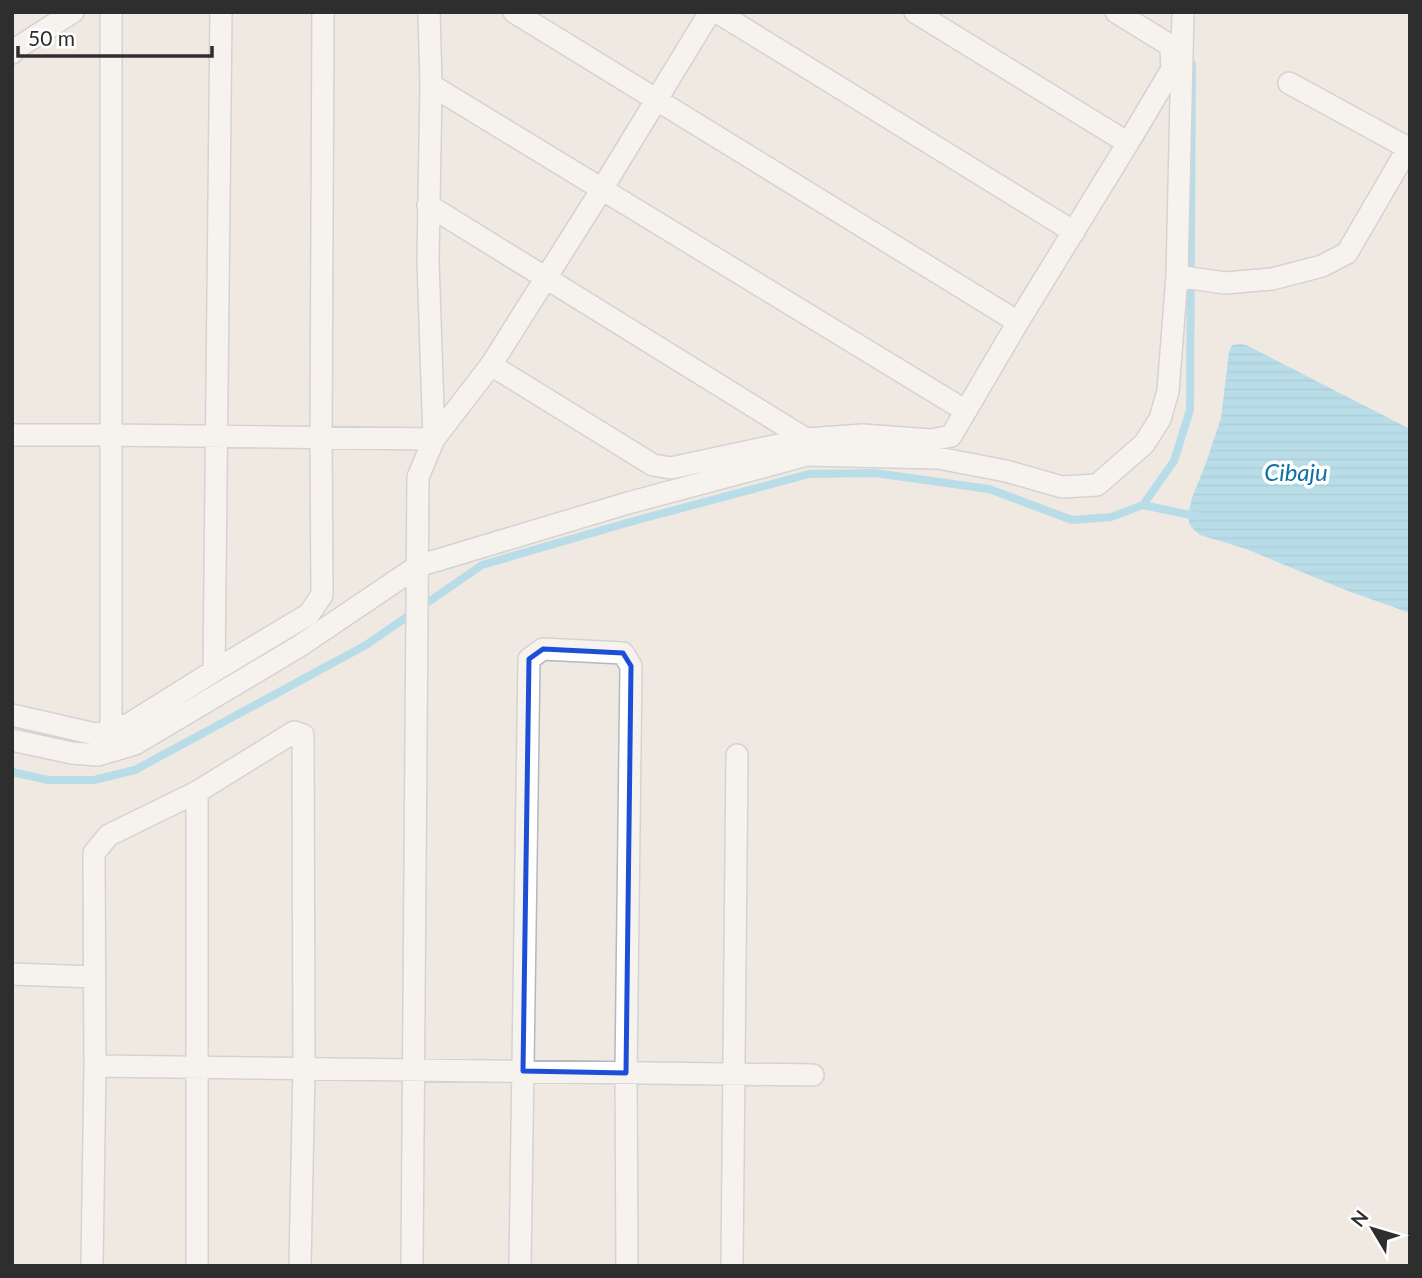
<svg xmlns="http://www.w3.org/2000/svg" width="1422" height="1278" viewBox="0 0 1422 1278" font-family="Lato,sans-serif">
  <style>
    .water { fill: url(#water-rules) }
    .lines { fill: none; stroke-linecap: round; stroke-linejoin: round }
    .stream { stroke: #75cff0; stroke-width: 8 }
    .minor-casing { stroke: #b4b7c1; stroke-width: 24 }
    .minor { stroke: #fff; stroke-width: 21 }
    .marked { fill: none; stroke: #1d4ed8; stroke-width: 5; stroke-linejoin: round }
    .labels { text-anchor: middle; stroke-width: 7; stroke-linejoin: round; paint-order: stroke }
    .water-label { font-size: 24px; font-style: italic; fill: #0d6fa3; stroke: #fff }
  </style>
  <defs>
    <pattern id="water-rules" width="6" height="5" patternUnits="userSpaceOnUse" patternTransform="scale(1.75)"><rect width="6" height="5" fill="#75cff0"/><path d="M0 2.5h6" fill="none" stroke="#66b2ce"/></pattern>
  </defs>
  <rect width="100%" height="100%" fill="#efe9e1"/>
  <!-- water -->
  <path class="water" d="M1240,344l6,1 164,84v184l-62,-22 -102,-42 -46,-14 -7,-6 -4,-6v-13l3,-12 14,-35 15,-45 8,-66 3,-7z"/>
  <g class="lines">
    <!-- stream -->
    <path class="stream" d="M1143,505l57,12
      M12,772l36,8h46l41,-10 231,-125 116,-80 148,-43 179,-48 66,-1 114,16 83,31 39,-3 32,-12 31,-44 16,-51 2,-346"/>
    <defs>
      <path id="minor" d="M514,12l504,310
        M717,12l357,220
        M915,12l213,131 44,-74 -1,-19
        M1116,12l55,34
        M12,53l2,-3 59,-38
        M1289,83l121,66
        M431,85l535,326
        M428,205l378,234
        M1177,276l48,7 47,-4 50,-13 25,-13 61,-105
        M491,365l162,100 18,3 135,-29 57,-4 68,5 20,-4 67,-114 110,-179
        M12,435h98l324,4 -6,-178 3,-176 -2,-73
        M214,671l95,-57 13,-19 -1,-158 2,-425
        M12,715l83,19 16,-3v-719
        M111,731l20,-8 83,-52 7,-659
        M12,740l60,13 26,2 37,-11 163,-97 120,-81 210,-63 179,-48 131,3 68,13 56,16 35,-2 47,-41 16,-25 8,-28 9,-115 6,-264
        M197,792v474
        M12,974l82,3
        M95,1066l718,9
        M92,1266l3,-200 -1,-213 15,-18 88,-43 97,-60 9,3 1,334 -4,197
        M412,1266l6,-789 16,-38 57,-74 111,-176 108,-177
        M520,1266l9,-607 14,-10 80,4 8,13 -5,407 1,193
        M732,1266l5,-511"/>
    </defs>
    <!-- minor casing -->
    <use href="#minor" class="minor-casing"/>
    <!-- minor -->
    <use href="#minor" class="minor"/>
  </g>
  <!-- marked area -->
  <path d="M0 0H1422V1278H0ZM543,649l80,4 8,13 -5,407 -103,-2 6,-412z" fill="#efe9e1" fill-opacity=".55" fill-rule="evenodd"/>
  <path class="marked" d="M543,649l80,4 8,13 -5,407 -103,-2 6,-412z"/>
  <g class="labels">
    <!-- water labels -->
    <g class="water-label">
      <text x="1296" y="481">Cibaju</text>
    </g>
  </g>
  <!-- border -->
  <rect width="1422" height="1278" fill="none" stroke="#2e2e2e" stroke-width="28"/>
  <!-- north arrow -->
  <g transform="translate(1373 1229) rotate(308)" stroke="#ffffff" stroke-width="5" paint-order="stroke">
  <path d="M0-5L12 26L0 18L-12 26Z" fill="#2e2e2e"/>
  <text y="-10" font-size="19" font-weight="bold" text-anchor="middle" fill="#2e2e2e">N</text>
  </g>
  <!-- scale -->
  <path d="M18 46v10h194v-10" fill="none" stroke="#2e2e2e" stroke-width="3.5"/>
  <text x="28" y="46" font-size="21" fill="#2e2e2e" stroke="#ffffff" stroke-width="5" paint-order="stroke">50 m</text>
</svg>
